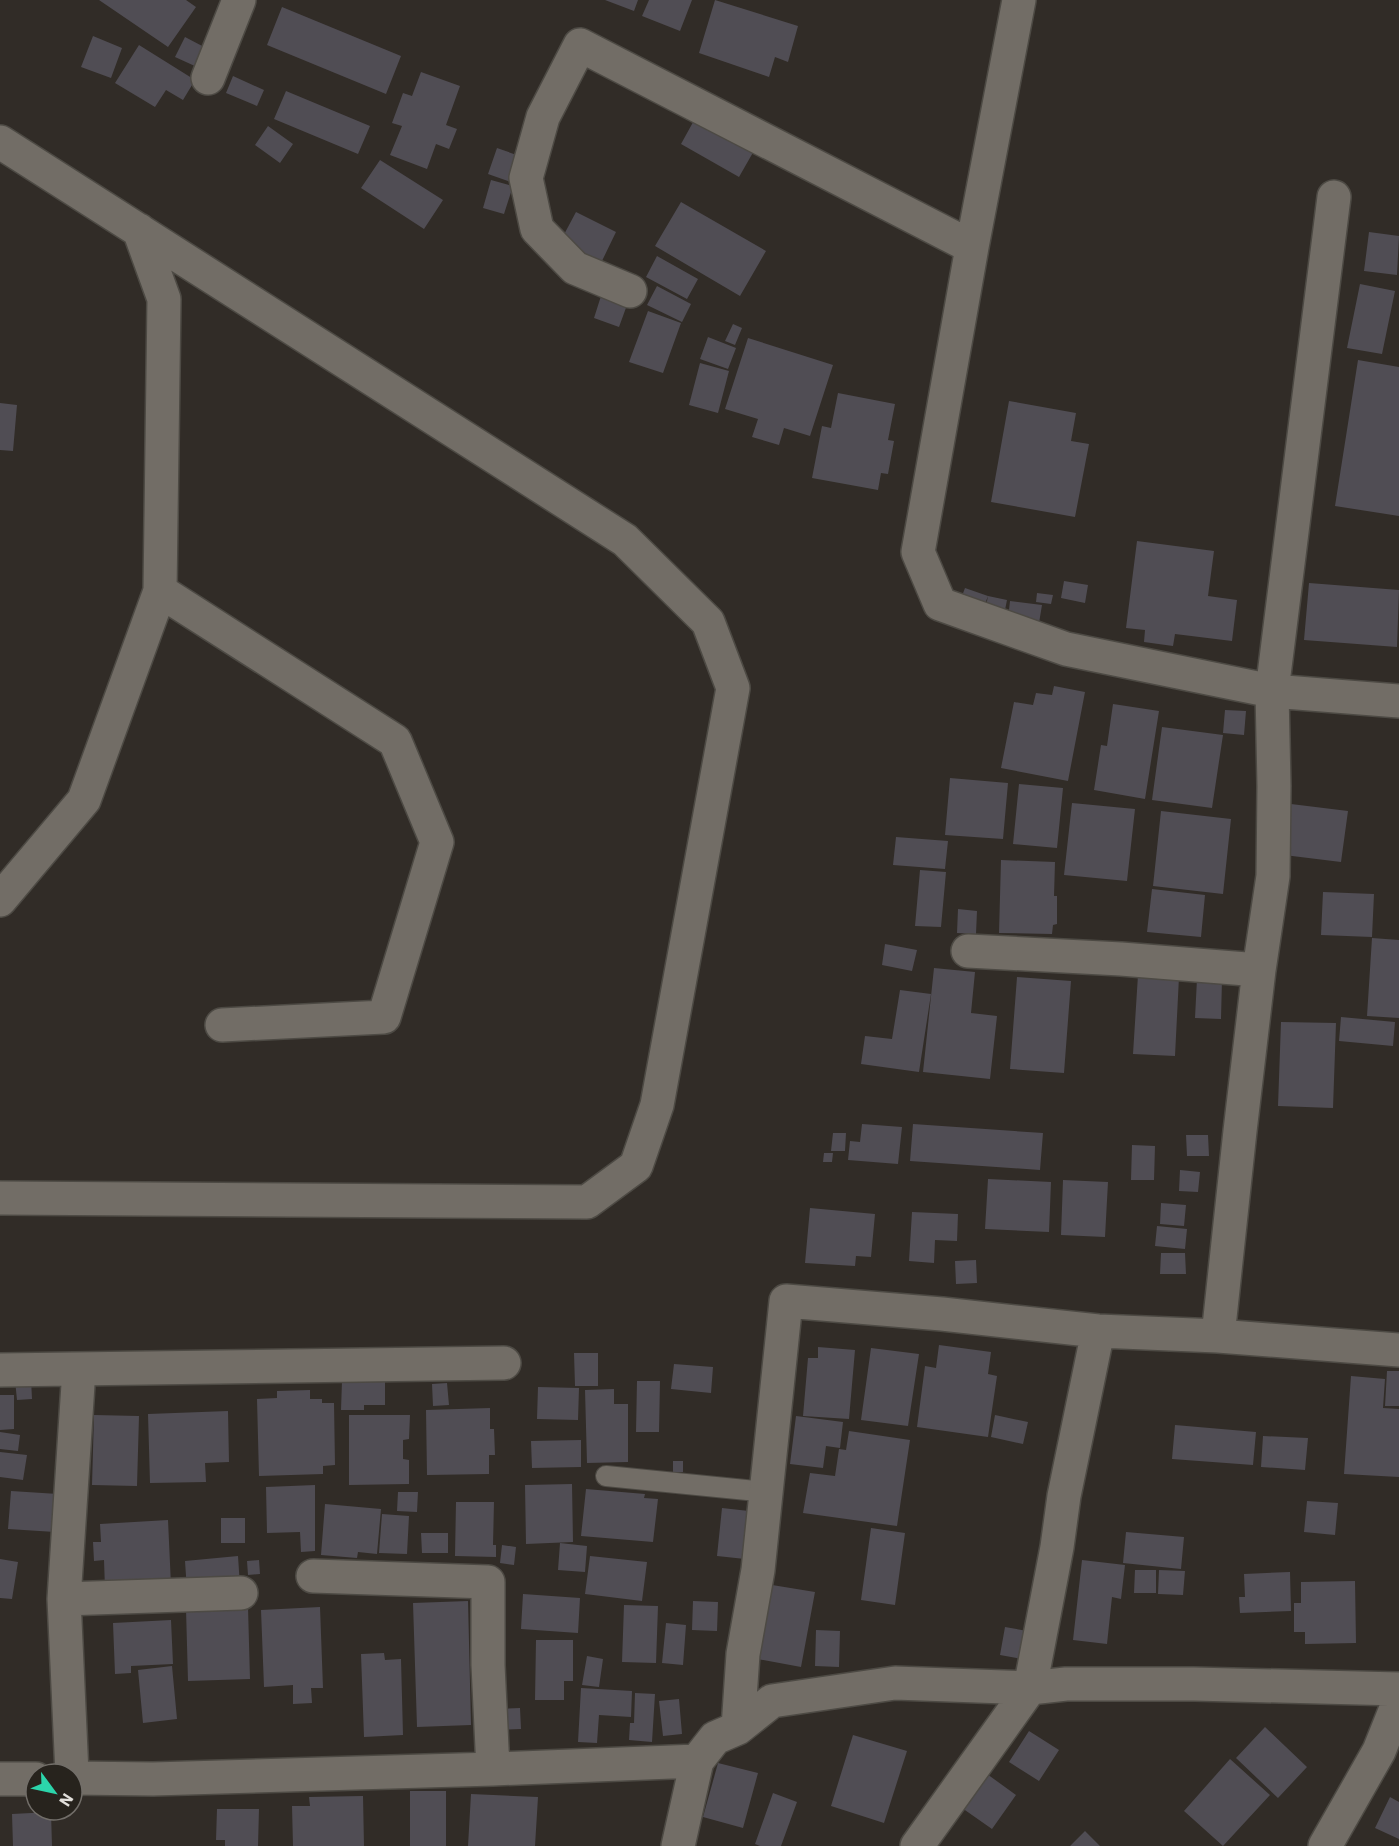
<svg xmlns="http://www.w3.org/2000/svg" width="1399" height="1846" viewBox="0 0 1399 1846" font-family="'IBM Plex Sans',sans-serif">
  <style>
    .building { fill: #504d54 }
    .lines { fill: none; stroke-linecap: round; stroke-linejoin: round }
    .lane-casing { stroke: #4d4a44; stroke-width: 22 }
    .street-casing { stroke: #4d4a44; stroke-width: 36 }
    .lane { stroke: #726d66; stroke-width: 20 }
    .street { stroke: #726d66; stroke-width: 33 }
  </style>
  <rect width="100%" height="100%" fill="#312c27"/>
  <!-- building -->
  <path class="building" d="M99,0h87l10,7 -28,40z
    M605,0h33l-4,11z
    M649,0h43l-12,31 -38,-15z
    M715,0l83,26 -10,36 -13,-5 -6,20 -70,-24z
    M282,7l119,49 -15,38 -119,-49z
    M93,36l29,12 -11,30 -30,-11z
    M185,37l21,11 -9,19 -22,-10z
    M139,45l56,35 -12,20 -17,-10 -11,17 -40,-24z
    M421,72l39,14 -14,39 11,4 -8,20 -13,-5 -9,25 -37,-14 12,-29 -10,-3 11,-30 9,3z
    M233,76l31,14 -7,16 -31,-13z
    M286,91l84,35 -12,28 -84,-35z
    M697,115l58,34 -16,28 -58,-33z
    M268,126l25,18 -13,19 -25,-18z
    M497,148l31,11 -9,26 -31,-11z
    M380,160l63,40 -19,29 -63,-41z
    M491,180l22,6 -9,28 -21,-6z
    M681,202l85,49 -26,45 -85,-50z
    M576,212l40,20 -15,31 -41,-21z
    M1369,232l30,4 -2,39 -33,-4z
    M657,256l41,23 -11,20 -41,-22z
    M1360,284l35,7 -13,63 -35,-6z
    M657,286l34,18 -9,18 -35,-17z
    M601,296l26,9 -8,22 -25,-9z
    M648,311l33,12 -18,50 -34,-11z
    M733,324l9,4 -7,17 -10,-4z
    M708,337l28,11 -8,21 -28,-10z
    M748,338l85,27 -23,71 -26,-8 -5,17 -27,-8 6,-18 -33,-10z
    M1358,360l41,7v149l-64,-10z
    M700,363l29,8 -11,42 -29,-8z
    M838,393l57,11 -7,36 6,1 -6,33 -7,-1 -3,17 -66,-12 10,-52 9,2z
    M1009,401l67,12 -5,28 18,3 -14,73 -84,-15z
    M0,403l17,2 -4,46 -13,-1z
    M1137,541l77,10 -6,45 29,4 -5,41 -57,-7 -2,12 -29,-4 1,-12 -19,-2z
    M1064,581l24,4 -3,18 -24,-5z
    M1309,583l90,7 -2,57 -93,-7z
    M965,588l23,8 -6,16 -23,-8z
    M1037,593l16,2 -2,9 -15,-2z
    M988,596l19,4 -3,15 -19,-4z
    M1010,601l32,4 -3,18 -31,-4z
    M1054,686l31,6 -17,89 -67,-13 13,-66 19,3 3,-12 16,2z
    M1113,704l46,7 -14,88 -51,-9 7,-45 6,1z
    M1225,710l21,1 -2,24 -21,-2z
    M1162,727l61,8 -11,73 -60,-8z
    M950,778l58,5 -5,56 -58,-4z
    M1019,784l44,4 -6,60 -44,-4z
    M1072,803l63,6 -8,72 -63,-6z
    M1291,804l57,7 -7,51 -57,-7z
    M1161,811l70,8 -8,75 -70,-8z
    M896,837l52,4 -3,28 -52,-4z
    M1001,860l54,2 -1,34h3v28l-4,1 -1,9 -53,-1z
    M920,870l26,2 -5,55 -26,-1z
    M1152,889l53,6 -4,42 -54,-5z
    M1323,892l51,2 -2,43 -51,-2z
    M958,909l19,2 -1,23 -19,-1z
    M1372,938l27,2v78l-32,-2z
    M885,944l32,6 -5,21 -30,-6z
    M934,968l41,4 -4,41 26,3 -7,63 -67,-7z
    M1138,975l41,2 -4,79 -42,-2z
    M1017,977l54,4 -7,92 -54,-4z
    M1197,979l25,1 -1,39 -26,-1z
    M900,990l31,4 -12,78 -58,-8 4,-28 27,3z
    M1341,1017l54,5 -2,24 -54,-5z
    M1281,1022l55,1 -3,85 -55,-2z
    M862,1124l40,3 -4,37 -50,-4 2,-19 10,1z
    M913,1124l130,9 -3,37 -130,-9z
    M833,1133h13l-1,18h-14z
    M1186,1135h22l1,21h-22z
    M1132,1145l23,1 -1,34h-23z
    M824,1153h9l-1,9h-9z
    M1180,1170l20,2 -2,20 -19,-1z
    M988,1179l63,3 -2,50 -64,-3z
    M1063,1180l45,2 -3,55 -44,-2z
    M1161,1203l25,2 -2,21 -24,-2z
    M810,1208l65,6 -4,43 -15,-1 -1,10 -50,-3z
    M912,1212l46,2 -1,27 -22,-1 -1,23 -25,-2z
    M1157,1226l30,3 -2,20 -30,-3z
    M1161,1253h24l1,21h-26z
    M976,1260l1,23 -21,1 -1,-23z
    M939,1345l52,7 -3,22 9,2 -9,61 -71,-10 8,-61 11,2z
    M818,1347l37,3 -6,69 -46,-3 5,-58h10z
    M871,1348l48,6 -11,72 -47,-6z
    M574,1353h24v33h-23z
    M674,1364l39,3 -2,26 -40,-4z
    M1387,1371h12v35h-14z
    M1351,1376l34,3 -2,29 16,1v68l-55,-3z
    M31,1379l1,20 -15,1 -2,-20z
    M342,1381h43v24h-21v5h-23z
    M637,1381h23l-1,51h-23z
    M447,1383l2,22 -16,1 -1,-22z
    M538,1387l41,1 -1,32 -41,-1z
    M614,1389v15h14v58l-41,1 -2,-73z
    M310,1390v9h12v4h12l1,62 -12,1v8l-64,2 -2,-77 20,-1v-7z
    M0,1395h14v34l-14,1z
    M490,1408v21h4l1,26h-6v19l-62,1 -1,-65z
    M228,1411l1,51 -24,1 1,19 -56,1 -2,-69z
    M94,1415l45,1 -2,70 -45,-1z
    M349,1415h61l-1,24 -6,1v19l6,1v24l-60,1z
    M995,1415l33,7 -5,22 -32,-7z
    M796,1416l47,6 -3,26 -14,-2 -3,22 -33,-4z
    M1175,1425l81,7 -3,33 -81,-6z
    M849,1431l61,9 -13,86 -94,-13 7,-40 25,3 4,-27 7,1z
    M0,1432l20,3 -2,16 -18,-2z
    M1263,1436l45,2 -3,32 -44,-3z
    M581,1440v27l-49,1 -1,-27z
    M0,1452l27,3 -4,25 -23,-3z
    M673,1461h10v11h-10z
    M572,1484l1,58 -47,2 -1,-59z
    M315,1485v66l-14,1 -1,-20 -33,1 -1,-46z
    M586,1489l59,5 -1,4 14,1 -5,43 -72,-6z
    M11,1491l47,3 -3,38 -47,-3z
    M398,1492h20l-1,20 -20,-1z
    M1307,1501l31,2 -3,32 -31,-3z
    M456,1502h38l-1,43h3v12l-41,-1z
    M325,1504l56,5 -4,45 -19,-2 -1,6 -36,-3z
    M722,1508l27,3 -4,48 -28,-3z
    M382,1514l27,2 -2,38 -28,-1z
    M221,1518h24v25h-24z
    M168,1520l3,65 -66,4 -1,-29 -10,1 -1,-19h8l-1,-18z
    M871,1528l34,5 -10,72 -34,-5z
    M1126,1532l58,5 -3,32 -58,-6z
    M421,1533h27v20h-26z
    M560,1543l27,3 -2,26 -27,-2z
    M502,1545l14,2 -2,18 -14,-2z
    M238,1556l2,30 -53,5 -2,-30z
    M590,1556l57,6 -5,39 -57,-7z
    M0,1559l18,3 -6,37 -12,-1z
    M259,1560l1,14 -12,1 -1,-14z
    M1082,1560l43,5 -4,34 -9,-2 -5,47 -34,-4z
    M1135,1570h21v23h-22z
    M1159,1570l26,1 -2,24 -25,-1z
    M1290,1572l1,39 -51,2 -1,-16h6l-1,-23z
    M1355,1581l1,62 -51,1v-12h-11v-29h7v-21z
    M766,1584l49,8 -14,75 -49,-9z
    M523,1594l57,4 -2,35 -57,-4z
    M468,1601l3,124 -54,2 -4,-124z
    M693,1601l25,1 -1,29 -25,-1z
    M624,1605l34,1 -2,57 -34,-1z
    M248,1607l2,72 -62,2 -2,-72z
    M320,1607l3,81h-12l1,15 -19,1v-19l-29,2 -3,-77z
    M171,1620l2,44 -42,2v7l-16,1 -2,-51z
    M666,1623l20,2 -3,40 -21,-2z
    M1005,1627l22,4 -5,28 -22,-4z
    M816,1630l24,1 -1,36 -24,-1z
    M536,1640h37v41h-9v19h-29z
    M384,1653l1,7 16,-1 2,76 -39,2 -3,-83z
    M587,1656l16,3 -4,28 -17,-2z
    M172,1666l5,53 -34,4 -5,-53z
    M581,1688l51,3 -1,26 -32,-2 -2,28 -19,-1z
    M635,1693l20,1 -3,48 -23,-2 1,-17h4z
    M679,1699l3,35 -19,2 -4,-35z
    M520,1708l1,21 -21,1 -2,-21z
    M1265,1727l42,40 -29,31 -42,-40z
    M1029,1731l30,19 -20,31 -30,-19z
    M853,1735l54,16 -23,72 -53,-17z
    M1230,1759l40,36 -47,51 -39,-35z
    M718,1763l40,10 -15,55 -40,-11z
    M987,1774l29,21 -24,34 -30,-21z
    M410,1791h36v55h-36z
    M773,1793l24,9 -16,44h-21l-5,-2z
    M471,1794l67,3 -3,49h-67z
    M363,1796l1,50h-71l-1,-40h18l-1,-9z
    M1390,1797l9,5v37l-24,-11z
    M217,1809h42l-1,37h-33v-6h-9z
    M51,1812l1,34h-39l-1,-32z
    M1085,1831l15,15h-30z"/>
  <g class="lines">
    <defs>
      <path id="lane" d="M606,1476l160,16"/>
      <path id="street" d="M1019,0l-47,247 -54,305 22,52 126,45 206,42 127,10
        M208,78l31,-78
        M0,142l625,398 83,82 25,66 -76,417 -21,61 -49,36 -587,-4
        M630,291l-55,-23 -38,-39 -11,-51 17,-61 37,-72 392,202
        M160,591l235,150 42,101 -53,175 -162,8
        M0,900l84,-100 76,-209 4,-292 -25,-69
        M968,951l153,8 138,11
        M1218,1336l22,-205 19,-161 14,-94 1,-90 -2,-95 62,-494
        M0,1370l504,-7
        M313,1576l175,6v83l5,104
        M64,1599l177,-6
        M738,1728l5,-74 15,-84 28,-269 156,13 156,17 120,5 181,14
        M72,1774l-8,-175 15,-230
        M72,1778l81,1 340,-10 204,-8
        M0,1779h36
        M678,1846l19,-85 18,-23 23,-10 34,-27 123,-18 135,5 36,-4h128l205,5
        M917,1846l113,-158 27,-141 7,-51 34,-165
        M1325,1846l54,-95 20,-50"/>
    </defs>
    <!-- lane casing -->
    <use href="#lane" class="lane-casing"/>
    <!-- street casing -->
    <use href="#street" class="street-casing"/>
    <!-- lane -->
    <use href="#lane" class="lane"/>
    <!-- street -->
    <use href="#street" class="street"/>
  </g>
  <!-- north arrow -->
  <g transform="translate(54 1792) rotate(123)"><circle r="28" fill="#27231d" stroke="#726e69" stroke-width="1.5"/>
  <path d="M0-4.5L10 22L0 15L-10 22Z" fill="#2cd5ab"/>
  <text y="-9" font-size="16" font-weight="bold" text-anchor="middle" fill="#e2dfdb">N</text>
  </g>
</svg>
